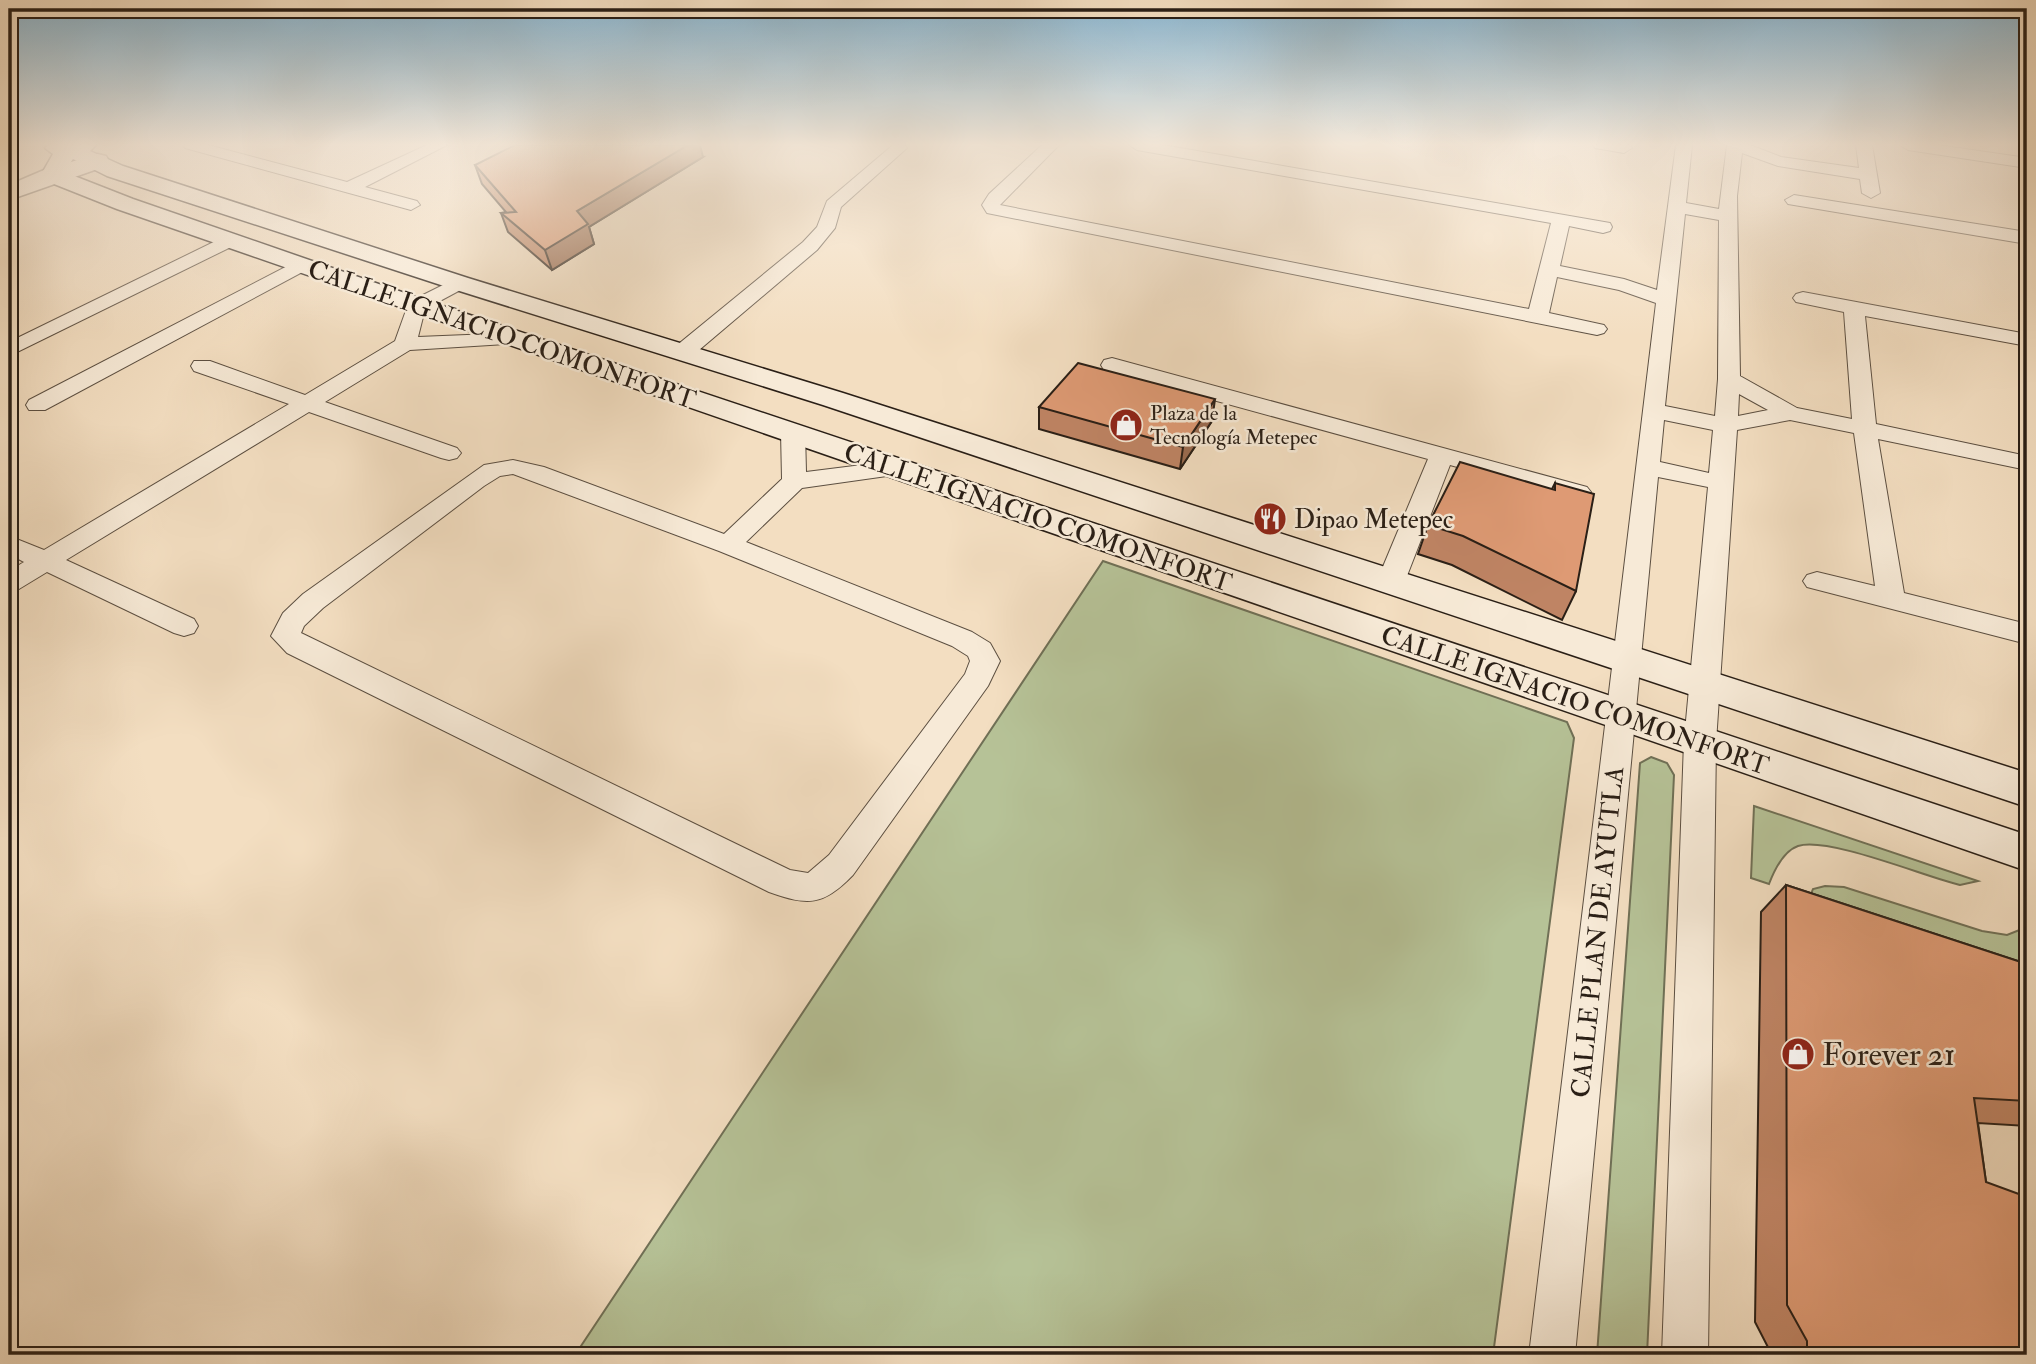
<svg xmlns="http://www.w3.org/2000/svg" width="2036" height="1364" viewBox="0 0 2036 1364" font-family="'IM FELL Double Pica',serif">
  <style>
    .green { fill: #b6c297; stroke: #707056; stroke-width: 2 }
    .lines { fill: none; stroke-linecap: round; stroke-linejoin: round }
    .minor-casing { stroke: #5c4f41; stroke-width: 2 }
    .tertiary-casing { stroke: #5c4f41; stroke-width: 3 }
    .secondary-casing { stroke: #2a1f16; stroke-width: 3 }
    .minor { fill: #f7ead7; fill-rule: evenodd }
    .tertiary { fill: #f7ead7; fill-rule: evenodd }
    .secondary { fill: #f7ead7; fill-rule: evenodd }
    .wall { fill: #bf8464; stroke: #2a1f16; stroke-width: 2 }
    .shaded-wall { fill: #9b6c51; stroke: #2a1f16; stroke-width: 2 }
    .building { fill: #de9a74; stroke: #2a1f16; stroke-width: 2 }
    .labels { text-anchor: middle; stroke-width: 5; stroke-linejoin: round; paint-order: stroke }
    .far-poi-label { font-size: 21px; fill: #2a1f16; stroke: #f7ead7; text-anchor: start }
    .street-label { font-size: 26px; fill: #2a1f16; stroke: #f7ead7 }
    .poi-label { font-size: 26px; fill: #2a1f16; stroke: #f7ead7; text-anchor: start }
    .near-poi-label { font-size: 32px; fill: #2a1f16; stroke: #f7ead7; text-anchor: start }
  </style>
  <rect width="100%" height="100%" fill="#f3dec1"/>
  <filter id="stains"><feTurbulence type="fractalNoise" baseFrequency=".00286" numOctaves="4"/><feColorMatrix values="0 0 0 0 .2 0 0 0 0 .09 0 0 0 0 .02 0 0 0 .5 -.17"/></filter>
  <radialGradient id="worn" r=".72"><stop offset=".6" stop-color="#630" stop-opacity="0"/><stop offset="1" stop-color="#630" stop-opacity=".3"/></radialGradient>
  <!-- green -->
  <path class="green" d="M1103,561l464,161 7,16 -81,617h-918z
    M1651,757l16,6 7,12 -27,580h-50l43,-592z
    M1754,806l224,75 -18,4c-34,-8 -133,-49 -162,-39 -15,5 -24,25 -29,38l-18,-6z
    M1825,886l19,1 138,44 25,4 20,-8v44l-218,-72 4,-10z"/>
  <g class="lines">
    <defs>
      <path id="minor" d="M183,145h25l139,37 80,-37h20l-82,42 52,14 3,4 -9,5 -226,-62z
        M893,145h12l2,3 -66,59 -6,21 -18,22 -125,106h-16l-3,-5 3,-5 127,-104 14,-15 10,-26z
        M1042,145h17l-59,60 529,104 22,-86 -414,-73 -8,-5h34l447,78 2,4 -2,4 -7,2 -34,-7 -9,40 64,13 33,11 19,-145h16l-6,58 33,6 8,-64h23l31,12 78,11 -3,-23h16l8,48 -9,5 -9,-5 -2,-14 -82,-13 -36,-13 -5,43 3,180 57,32 55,11 -8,-107 -48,-10 -3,-4 3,-4 7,-2 224,42v12l-162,-30 11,108 151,32v14l-149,-31 26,154 123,31v20l-220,-57 -4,-6 4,-6 10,-3 58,14 -21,-153 -64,-13 -53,10 -21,312 -8,613h-46l22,-613 24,-255 -50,-10 -83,878h-46l127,-1052 -37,-13 -62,-13 -8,36 55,12 3,4 -3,4 -7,2 -610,-122 -5,-8 7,-11zM1685,214l34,6 -1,159 -3,37 -50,-10zM1739,394l29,16 -30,6zM1664,420l49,10 -4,43 -49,-11z
        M1593,145h37l2,3 -8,5 -29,-5z
        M1900,145h38l89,13v10l-119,-18z
        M1794,195l233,37v12l-239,-40 -3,-4z
        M228,235l9,6 -2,4 -226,111v-14z
        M301,259l10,6 -3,4 -263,141h-16l-3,-5 3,-5z
        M459,277l7,2 3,4 -3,4 -41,22 -7,28 96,-4 7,2 4,4 -4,4 -111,7 -85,52 132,46 4,5 -4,5 -8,2 -8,-2 -132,-46 -243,148 128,59 4,7 -4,7 -10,3 -10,-3 -127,-61 -28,17 -10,3v-21l15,-9 -15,-8v-18l35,14 245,-146 -95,-33 -3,-5 3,-5h16l95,34 90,-54 14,-39z
        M1112,358l475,129 4,5 -4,5 -9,3 -128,-35 -45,116 -4,6 -10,3 -10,-3 -4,-6 51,-122 -324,-89 -3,-5 3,-5z
        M793,425l8,2 4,5 1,40 88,-11 9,2 3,5 -3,5 -9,2 -92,13 -56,54 226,90 18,11 10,18 -12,25 -135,189c-30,31 -45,31 -84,17l-482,-239 -16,-17 12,-23 20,-19 181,-129 29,-5 31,7 180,67 58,-55 -1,-47 4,-5zM513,474l206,77 233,95 16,10 2,5 -5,13 -136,181 -21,18 -18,-3 -489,-237 3,-7 19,-18 161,-122 16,-10z"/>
      <path id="tertiary" d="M98,154l8,2 3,5 -3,5 -97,34v-15l35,-15z"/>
      <path id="secondary" d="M48,145h48l-6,6 33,15 345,112 375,115 1184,380v34l-1204,-402 -373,-117 -343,-112 -34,-17 -9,13 69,27 292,101 1602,535v36l-1910,-662 -73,-29 -3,-5 12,-21 -8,-6z"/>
    </defs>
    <!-- minor casing -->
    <use href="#minor" class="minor-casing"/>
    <!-- tertiary casing -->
    <use href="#tertiary" class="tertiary-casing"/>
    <!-- secondary casing -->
    <use href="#secondary" class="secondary-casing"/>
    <!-- minor -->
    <use href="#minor" class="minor"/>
    <!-- tertiary -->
    <use href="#tertiary" class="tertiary"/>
    <!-- secondary -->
    <use href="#secondary" class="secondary"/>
  </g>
  <!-- wall -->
  <path class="wall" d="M703,157l-114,70 5,17 -42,26 -44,-38 -7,-19 5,-1 -24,-28 -7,-19z
    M1039,407l173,14 -32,48 -141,-40z
    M1555,483l21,108 -14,29 -110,-55 -34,-11 10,-29 124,-36z
    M1786,885l241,79v162l-49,-3 8,59 41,173h-255l-17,-33 6,-410z"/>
  <!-- shaded-wall -->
  <path class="shaded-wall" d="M688,145h12l3,12 -114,70 5,17 -42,26 -7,-20 32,-39z
    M1215,399l-3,22 -32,48 3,-22z"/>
  <!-- building -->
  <path class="building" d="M515,145h173l-111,66 11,13 -43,26 -44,-37 15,-1 -41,-47z
    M1078,363l137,36 -32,48 -144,-40z
    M1460,462l95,28v-7l39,11 -18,97 -113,-55 -35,-11z
    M1786,885l241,79v137l-53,-3 12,84 41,15v158h-220v-14l-20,-36z"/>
  <!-- sky -->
  <linearGradient id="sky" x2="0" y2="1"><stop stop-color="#89b7d3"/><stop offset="0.43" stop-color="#faf0e3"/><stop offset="1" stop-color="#faf0e3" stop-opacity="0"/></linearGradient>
  <rect width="2036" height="336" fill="url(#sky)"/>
  <!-- icons -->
  <defs>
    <symbol id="shop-disc" viewBox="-11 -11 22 22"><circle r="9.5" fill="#8f2418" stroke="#f7ead7"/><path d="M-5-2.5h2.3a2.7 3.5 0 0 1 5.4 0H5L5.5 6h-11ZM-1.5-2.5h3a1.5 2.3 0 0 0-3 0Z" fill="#fff"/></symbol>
    <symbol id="restaurant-disc" viewBox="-11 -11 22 22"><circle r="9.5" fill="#8f2418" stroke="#f7ead7"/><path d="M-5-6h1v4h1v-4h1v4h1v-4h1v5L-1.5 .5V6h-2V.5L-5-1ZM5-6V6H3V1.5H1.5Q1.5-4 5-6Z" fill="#fff"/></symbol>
  </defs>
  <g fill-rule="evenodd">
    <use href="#shop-disc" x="1107" y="406" width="38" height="38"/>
    <use href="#restaurant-disc" x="1251" y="500" width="38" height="38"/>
    <use href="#shop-disc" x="1779" y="1035" width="38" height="38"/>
  </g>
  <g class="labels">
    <!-- far-poi labels -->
    <g class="far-poi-label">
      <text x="1150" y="420">Plaza de la<tspan x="1150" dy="24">Tecnología Metepec</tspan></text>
    </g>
    <!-- street labels -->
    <g class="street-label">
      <text transform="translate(502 334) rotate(19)" y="9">CALLE IGNACIO COMONFORT</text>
      <text transform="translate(1038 517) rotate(19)" y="9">CALLE IGNACIO COMONFORT</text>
      <text transform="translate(1575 700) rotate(19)" y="9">CALLE IGNACIO COMONFORT</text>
      <text transform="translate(1597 932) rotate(-84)" y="9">CALLE PLAN DE AYUTLA</text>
    </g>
    <!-- poi labels -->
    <g class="poi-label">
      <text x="1294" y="528">Dipao Metepec</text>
    </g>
    <!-- near-poi labels -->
    <g class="near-poi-label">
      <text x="1822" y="1065">Forever 21</text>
    </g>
  </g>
  <!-- margin -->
  <rect width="2036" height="1364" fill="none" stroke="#f3dec1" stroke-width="35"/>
  <rect x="10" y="10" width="2015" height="1343" fill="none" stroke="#2a1f16" stroke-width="3.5"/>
  <rect x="18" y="18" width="2001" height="1329" fill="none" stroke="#2a1f16" stroke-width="2"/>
  <rect width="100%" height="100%" filter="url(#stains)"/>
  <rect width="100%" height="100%" fill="url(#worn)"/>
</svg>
